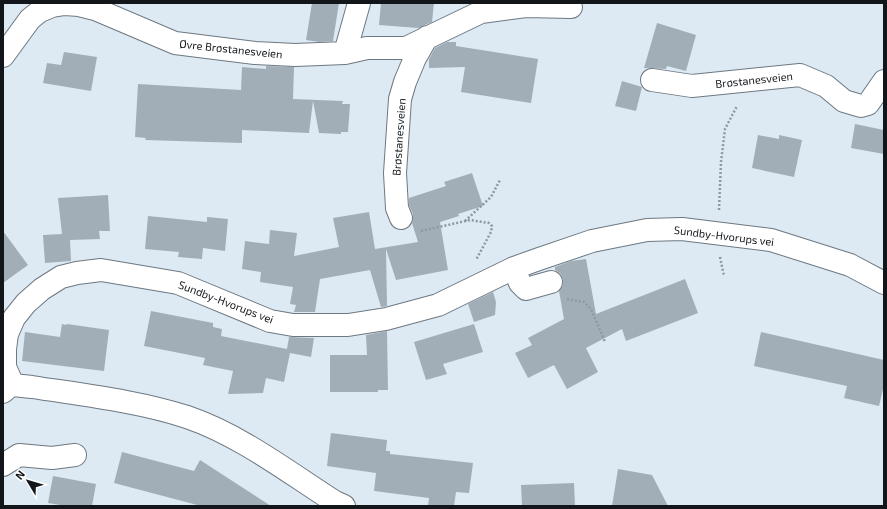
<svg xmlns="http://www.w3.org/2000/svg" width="887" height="509" viewBox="0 0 887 509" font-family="'Exo 2',sans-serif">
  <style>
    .building { fill: #a2aeb7 }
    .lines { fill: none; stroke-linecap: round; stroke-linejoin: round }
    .minor-casing { stroke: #6d7881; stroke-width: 24 }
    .path { stroke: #8f98a0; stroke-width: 2.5; stroke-dasharray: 2 2; stroke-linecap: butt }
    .minor { stroke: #fff; stroke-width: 22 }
    .labels { text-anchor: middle; stroke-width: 3.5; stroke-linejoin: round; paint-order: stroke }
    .street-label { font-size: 11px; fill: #12161a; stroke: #fff }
  </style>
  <rect width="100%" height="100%" fill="#dde9f3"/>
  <!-- building -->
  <path class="building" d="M312,3h27l-6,38 -14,1 -13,-2z
    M381,3h53l-2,19 -14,6 -39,-3z
    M657,23l39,12 -10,36 -19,-5 -1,3 -22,-1z
    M447,42h9v4l82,13 -7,44 -70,-11 4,-25 -36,1v-9l6,-11z
    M64,52l33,5 -6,34 -48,-8 4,-20 14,2z
    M266,66l28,1 -1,32 50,2 -1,3h8l-2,28h-7v2l-22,-1 -6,-32 -4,32 -67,-3v13l-97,-3 1,-2 -11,-1 3,-53 103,6 1,-23 24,2z
    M622,81l20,6 -6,24 -21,-5z
    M855,124l29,6v24l-33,-6z
    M758,135l21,4v-4l23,5 -8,37 -42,-9z
    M472,173l11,33 -25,8 1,2 -19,6 8,48 -52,10 -10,-31 1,57 -6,1 -11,-37 -50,9 -5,33h-21l2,-7 -6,-1 3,-17 -33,-5 1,-10 -19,-3 3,-28 24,3 1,-14 27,3 -3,23 45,-9 -6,-29 36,-6 6,37 43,-7 -6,-19 1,-4v-5l-4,-9v-7l37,-12 -2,-4z
    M108,195l2,36h-11l1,8 -30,1 1,21 -26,2 -2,-28 19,-1 -4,-36z
    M148,216l59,6v-5l21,2 -3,32 -22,-3 -1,11 -24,-2 1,-5 -34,-3z
    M3,231l25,34 -25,18z
    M586,259l10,55 89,-35 13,34 -72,28 -4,-12 -36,19 12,24 -31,17 -13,-24 -26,13 -13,-25 17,-8 -4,-7 36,-19 -5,-28 4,-6v-6l-3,-6 -5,-3v-3l16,-6z
    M493,292l3,10 -1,13 -21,7 -6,-18z
    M151,311l62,12v4l9,2 -1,7 66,13 2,-12 25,1 -3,19 -21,-4 -6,29 -18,-4 -3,15 -35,1 5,-23 -30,-6 2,-7 -61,-12z
    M62,324l4,1 1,-1 42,6 -5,41 -82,-10 3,-29 35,5z
    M474,324l9,28 -40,12 4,10 -21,6 -12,-38z
    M387,331l1,59h-10v2h-48v-37h37l-1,-20z
    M761,332l123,28v25l-5,21 -35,-8 3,-12 -93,-20z
    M331,433l56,7 -1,11h4v3l83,9 -4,30 -13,-1 -2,14h-26l1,-8 -55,-7 2,-18 -49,-7z
    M122,452l72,19 6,-11 71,46h-70l-87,-23z
    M618,469l34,6 16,31h-56z
    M53,476l43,8 -4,22h-26l-18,-3z
    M574,483l1,23h-53l-1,-21z"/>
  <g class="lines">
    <defs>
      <path id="minor" d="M345,53l14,-50
        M3,56l27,-37 10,-8 12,-5 13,-2 14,1 16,4 80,34 80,10 40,2 50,-2 22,-5h39l75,-36 45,-6 45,1
        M652,80l40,6 108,-11 26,11 18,15 17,5 7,-2 16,-23
        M401,218l-4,-10 -2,-35 5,-74 5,-17 10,-24 12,-21
        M514,268l6,15 6,6 25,-7
        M13,385l-8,-18v-18l2,-15 7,-16 12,-15 16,-14 19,-12 16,-4 24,-3 77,13 92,38 23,4h55l38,-6 52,-14 76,-37 25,-9 53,-18 55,-11 35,-1 89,11 79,25 34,18
        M3,392l7,-6 3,-1 19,2c51,8 106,14 155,30 53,18 101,55 148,85l9,4
        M3,465l16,-10 33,3 23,-3"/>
    </defs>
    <!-- minor casing -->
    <use href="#minor" class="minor-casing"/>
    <!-- path -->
    <path class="path" d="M719,210l2,-48 4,-33 12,-23
      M465,221l26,-24 9,-17
      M421,231l49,-11 19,3 3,3 -1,6 -15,28
      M720,257l4,19
      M567,299l17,3 7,7 14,33"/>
    <!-- minor -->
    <use href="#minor" class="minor"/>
  </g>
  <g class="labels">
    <!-- street labels -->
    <g class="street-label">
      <text transform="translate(231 49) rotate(6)" y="4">Øvre Brøstanesveien</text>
      <text transform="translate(754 80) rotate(-6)" y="4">Brøstanesveien</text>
      <text transform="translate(399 137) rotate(-86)" y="4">Brøstanesveien</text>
      <text transform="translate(724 236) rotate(7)" y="4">Sundby-Hvorups vei</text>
      <text transform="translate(226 302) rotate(21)" y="4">Sundby-Hvorups vei</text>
    </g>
  </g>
  <!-- border -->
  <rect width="887" height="509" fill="none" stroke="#12161a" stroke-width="8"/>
  <!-- north arrow -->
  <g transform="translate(28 481) rotate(308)" stroke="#ffffff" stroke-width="3" paint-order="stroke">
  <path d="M0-3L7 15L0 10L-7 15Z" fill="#12161a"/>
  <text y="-6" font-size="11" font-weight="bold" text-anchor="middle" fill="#12161a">N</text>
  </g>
</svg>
